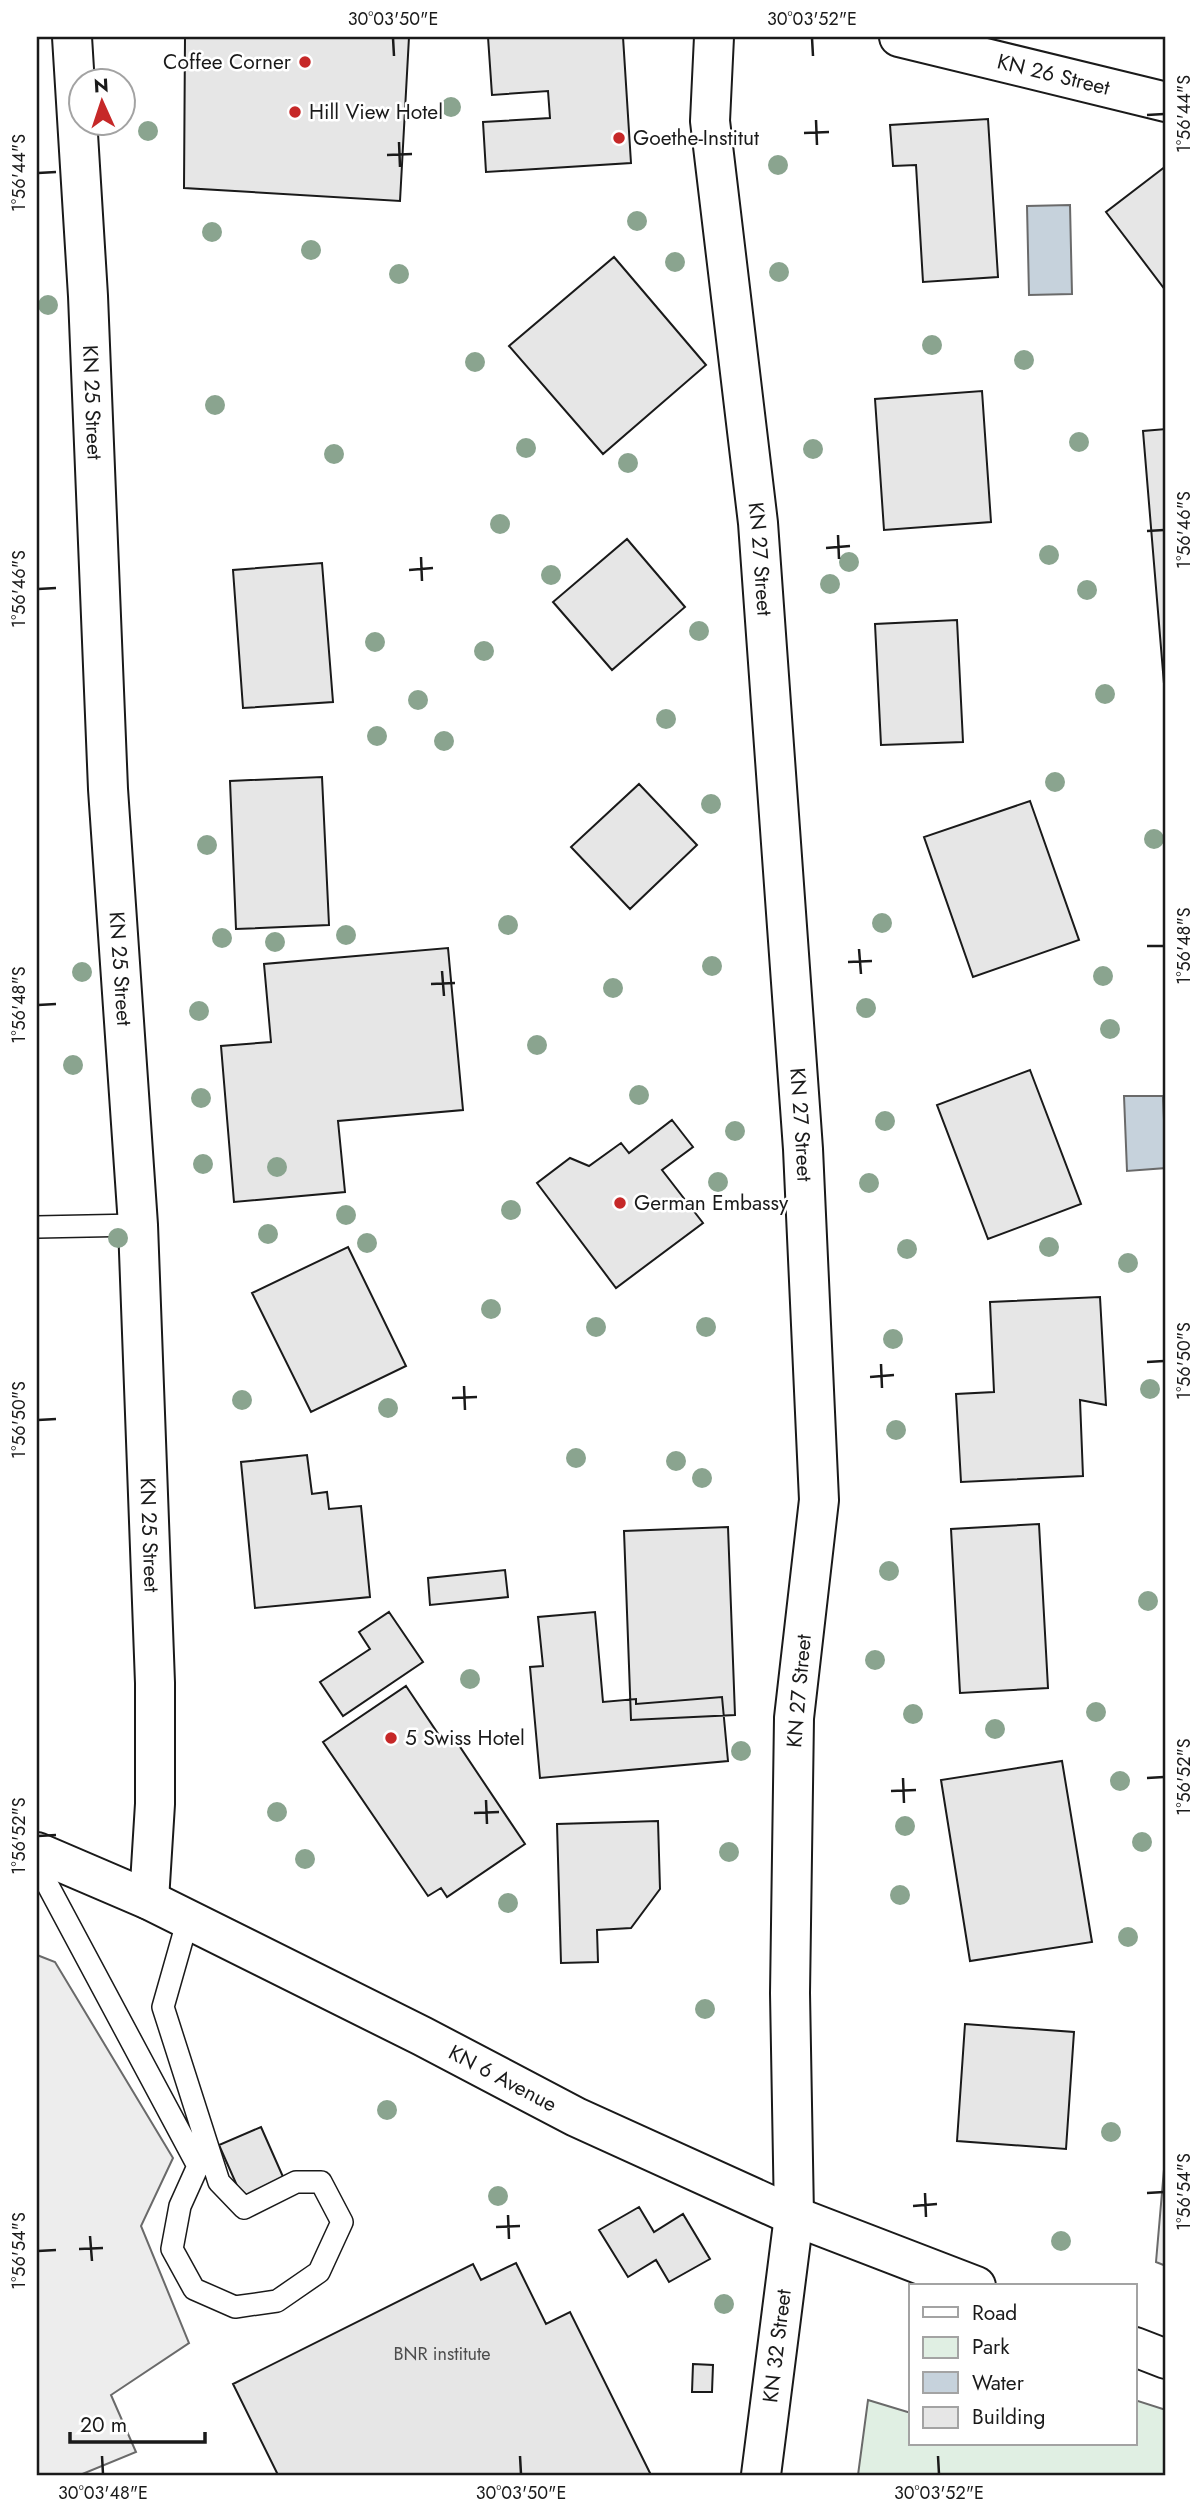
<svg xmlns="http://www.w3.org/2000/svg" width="1203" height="2512" viewBox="0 0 1203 2512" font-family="Jost,sans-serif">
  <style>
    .green { fill: #e0efe3; stroke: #6a6a6a; stroke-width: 2 }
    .parking { fill: #ededed; stroke: #6a6a6a; stroke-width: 2 }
    .water { fill: #c6d2dc; stroke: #6a6a6a; stroke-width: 2 }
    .building { fill: #e6e6e6; stroke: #1a1a1a; stroke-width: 2 }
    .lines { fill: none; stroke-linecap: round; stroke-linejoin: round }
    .lane-casing { stroke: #1a1a1a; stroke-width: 24 }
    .street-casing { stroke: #1a1a1a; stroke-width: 42 }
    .secondary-casing { stroke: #1a1a1a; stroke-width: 42 }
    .lane { stroke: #fff; stroke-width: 21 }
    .street { stroke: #fff; stroke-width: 38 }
    .secondary { stroke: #fff; stroke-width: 38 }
    .tree { fill: #8aa48f }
    .ticks { fill: none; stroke: #1a1a1a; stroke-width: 2.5 }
    .poi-dot { fill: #c62828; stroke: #fff; stroke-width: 2.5 }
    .labels { text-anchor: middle; stroke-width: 5; stroke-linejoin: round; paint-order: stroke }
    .number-label { font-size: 18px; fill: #4d4d4d }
    .poi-label { font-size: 21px; fill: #1a1a1a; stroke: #fff; text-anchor: start }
    .street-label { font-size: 21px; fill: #1a1a1a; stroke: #fff }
    .neatline { fill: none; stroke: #1a1a1a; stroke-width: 2.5 }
    .ticks-label { font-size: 18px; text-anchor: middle; fill: #1a1a1a }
  </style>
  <rect width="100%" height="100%" fill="#fff"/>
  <!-- green -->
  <path class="green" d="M868,2400l43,13v31h224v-44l31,10v65h-308z"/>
  <!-- parking -->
  <path class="parking" d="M37,1955l18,7 118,196 -32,68 48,117 -78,52 25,57 -56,23h-43z
    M1166,2146v120l-10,-4z"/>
  <!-- water -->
  <path class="water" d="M1070,205l2,89 -43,1 -2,-89z
    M1124,1096h39l3,72 -39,3z"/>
  <!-- building -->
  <path class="building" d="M185,37h224l-9,164 -216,-13z
    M488,37h135l8,126 -145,9 -3,-50 67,-4 -2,-27 -56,4z
    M988,119l10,158 -75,5 -7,-117 -23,1 -3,-41z
    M1166,166v125l-60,-79z
    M614,257l92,108 -103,89 -94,-108z
    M982,391l9,131 -107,8 -9,-131z
    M1166,429v279l-23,-277z
    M627,539l58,68 -73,63 -59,-68z
    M322,563l11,139 -90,6 -10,-138z
    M957,620l6,122 -82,3 -6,-121z
    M322,777l7,148 -93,4 -6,-148z
    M639,784l58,61 -67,64 -59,-62z
    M1030,801l49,139 -106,37 -49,-140z
    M448,948l15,162 -125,11 7,71 -111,10 -13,-156 50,-4 -7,-78z
    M1030,1070l51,134 -93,35 -51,-134z
    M672,1120l21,27 -31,23 41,53 -87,65 -79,-105 33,-25 19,8 32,-23 8,10z
    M348,1247l58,119 -95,46 -59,-119z
    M1100,1297l6,108 -26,-5 3,76 -122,6 -5,-88 38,-2 -4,-90z
    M307,1455l5,39 15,-2 2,17 32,-3 9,91 -115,11 -14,-146z
    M1039,1524l9,164 -88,5 -9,-164z
    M728,1527l7,188 -104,5 -7,-189z
    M505,1570l3,27 -78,8 -2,-27z
    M389,1612l34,50 -80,54 -23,-34 50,-33 -11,-17z
    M595,1612l8,90 33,-3v5l86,-7 6,64 -188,17 -10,-111 13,-1 -5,-49z
    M406,1686l37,55 9,-6 73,109 -78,53 -6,-9 -13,8 -105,-154z
    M1062,1761l30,181 -122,19 -29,-181z
    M658,1821l2,68 -29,39 -34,2 1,32 -37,1 -4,-139z
    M965,2024l109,8 -8,117 -109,-8z
    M261,2127l23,52 -42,18 -23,-52z
    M639,2207l15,25 29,-18 27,45 -41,23 -13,-22 -28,17 -29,-47z
    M516,2263l30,61 24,-12 81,163h-373l-45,-91 240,-120 8,16z
    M693,2364l20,1 -1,27h-20z"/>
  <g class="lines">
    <defs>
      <path id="lane" d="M37,1227l101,-2
        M37,1865l161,301 -18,40 -8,43 22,40 41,18 42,-6 42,-29 23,-50 -21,-40h-25l-52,26 -25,-26 -56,-175 25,-88"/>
      <g id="street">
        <path id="s1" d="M72,37l16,259 20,493 30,436 17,458v121l-6,96"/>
        <path id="s2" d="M714,37l-4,84 48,402 45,626 16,351 -25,218 -4,275 4,223 -33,259"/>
        <path id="s3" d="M899,37l267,65"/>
      </g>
      <g id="secondary">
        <path id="s4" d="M37,1852l112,48 273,136 154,81 218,99 182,70"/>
        <path d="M1135,2347l31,12"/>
      </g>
    </defs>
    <!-- lane casing -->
    <use href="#lane" class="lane-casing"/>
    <!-- street casing -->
    <use href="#street" class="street-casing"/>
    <!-- secondary casing -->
    <use href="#secondary" class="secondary-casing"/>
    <!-- lane -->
    <use href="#lane" class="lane"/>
    <!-- street -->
    <use href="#street" class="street"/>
    <!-- secondary -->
    <use href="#secondary" class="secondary"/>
  </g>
  <!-- trees -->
  <g class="tree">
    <circle cx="451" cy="107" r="10"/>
    <circle cx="148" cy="131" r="10"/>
    <circle cx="778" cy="165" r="10"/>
    <circle cx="637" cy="221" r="10"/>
    <circle cx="212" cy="232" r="10"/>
    <circle cx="311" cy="250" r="10"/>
    <circle cx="675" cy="262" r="10"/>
    <circle cx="779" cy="272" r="10"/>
    <circle cx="399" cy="274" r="10"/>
    <circle cx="48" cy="305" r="10"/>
    <circle cx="932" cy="345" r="10"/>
    <circle cx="1024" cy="360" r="10"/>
    <circle cx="475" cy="362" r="10"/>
    <circle cx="215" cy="405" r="10"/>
    <circle cx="1079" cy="442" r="10"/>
    <circle cx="526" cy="448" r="10"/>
    <circle cx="813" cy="449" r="10"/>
    <circle cx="334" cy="454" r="10"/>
    <circle cx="628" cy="463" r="10"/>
    <circle cx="500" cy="524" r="10"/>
    <circle cx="1049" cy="555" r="10"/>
    <circle cx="849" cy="562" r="10"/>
    <circle cx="551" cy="575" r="10"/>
    <circle cx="830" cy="584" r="10"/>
    <circle cx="1087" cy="590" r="10"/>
    <circle cx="699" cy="631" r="10"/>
    <circle cx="375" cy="642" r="10"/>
    <circle cx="484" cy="651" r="10"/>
    <circle cx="1105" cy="694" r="10"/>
    <circle cx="418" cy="700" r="10"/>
    <circle cx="666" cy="719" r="10"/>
    <circle cx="377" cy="736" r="10"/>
    <circle cx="444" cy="741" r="10"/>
    <circle cx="1055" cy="782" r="10"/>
    <circle cx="711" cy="804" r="10"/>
    <circle cx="1154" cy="839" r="10"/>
    <circle cx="207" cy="845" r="10"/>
    <circle cx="882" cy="923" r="10"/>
    <circle cx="508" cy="925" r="10"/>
    <circle cx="346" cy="935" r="10"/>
    <circle cx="222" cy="938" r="10"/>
    <circle cx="275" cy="942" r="10"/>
    <circle cx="712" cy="966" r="10"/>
    <circle cx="82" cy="972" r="10"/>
    <circle cx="1103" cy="976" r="10"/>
    <circle cx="613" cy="988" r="10"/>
    <circle cx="866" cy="1008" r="10"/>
    <circle cx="199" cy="1011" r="10"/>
    <circle cx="1110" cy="1029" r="10"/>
    <circle cx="537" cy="1045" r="10"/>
    <circle cx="73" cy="1065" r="10"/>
    <circle cx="639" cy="1095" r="10"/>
    <circle cx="201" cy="1098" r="10"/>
    <circle cx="885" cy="1121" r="10"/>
    <circle cx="735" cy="1131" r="10"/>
    <circle cx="203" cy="1164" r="10"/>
    <circle cx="277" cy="1167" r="10"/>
    <circle cx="718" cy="1182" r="10"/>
    <circle cx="869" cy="1183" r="10"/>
    <circle cx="511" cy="1210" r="10"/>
    <circle cx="346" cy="1215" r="10"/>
    <circle cx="268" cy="1234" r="10"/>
    <circle cx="118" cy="1238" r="10"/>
    <circle cx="367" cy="1243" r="10"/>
    <circle cx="1049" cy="1247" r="10"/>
    <circle cx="907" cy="1249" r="10"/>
    <circle cx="1128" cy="1263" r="10"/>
    <circle cx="491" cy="1309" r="10"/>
    <circle cx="596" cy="1327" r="10"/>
    <circle cx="706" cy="1327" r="10"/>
    <circle cx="893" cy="1339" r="10"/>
    <circle cx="1150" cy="1389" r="10"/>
    <circle cx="242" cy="1400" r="10"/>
    <circle cx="388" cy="1408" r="10"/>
    <circle cx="896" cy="1430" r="10"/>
    <circle cx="576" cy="1458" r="10"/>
    <circle cx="676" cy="1461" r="10"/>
    <circle cx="702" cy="1478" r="10"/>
    <circle cx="889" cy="1571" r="10"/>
    <circle cx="1148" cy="1601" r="10"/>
    <circle cx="875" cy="1660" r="10"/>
    <circle cx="470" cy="1679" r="10"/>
    <circle cx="1096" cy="1712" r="10"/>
    <circle cx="913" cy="1714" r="10"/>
    <circle cx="995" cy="1729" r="10"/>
    <circle cx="741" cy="1751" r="10"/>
    <circle cx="1120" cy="1781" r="10"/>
    <circle cx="277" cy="1812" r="10"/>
    <circle cx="905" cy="1826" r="10"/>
    <circle cx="1142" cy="1842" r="10"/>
    <circle cx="729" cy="1852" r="10"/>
    <circle cx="305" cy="1859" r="10"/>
    <circle cx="900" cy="1895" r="10"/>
    <circle cx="508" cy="1903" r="10"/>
    <circle cx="1128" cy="1937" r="10"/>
    <circle cx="705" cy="2009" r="10"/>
    <circle cx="387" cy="2110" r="10"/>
    <circle cx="1111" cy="2132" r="10"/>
    <circle cx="498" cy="2196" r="10"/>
    <circle cx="1061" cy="2241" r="10"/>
    <circle cx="724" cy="2304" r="10"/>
  </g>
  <!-- ticks -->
  <path class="ticks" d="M393,38l1,18M812,38l1,18M1147,115l17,-1M816,120l1,25M804,133l25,-1M399,142l1,25M387,155l25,-1M38,173l18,-1M1147,531l17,-1M838,535l1,24M826,548l24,-2M421,557l1,24M409,570l24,-2M38,589l18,-1M1147,946h17M859,949l2,25M848,962l24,-1M442,971l2,25M431,984l24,-1M38,1005l18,-1M1147,1362l17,-1M881,1364l1,24M870,1377l24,-2M464,1386l1,24M452,1398l25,-1M38,1420l18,-1M903,1778l1,25M1147,1778l17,-1M891,1791l25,-1M486,1800l1,24M474,1813l25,-1M38,1836l18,-1M925,2193l1,24M1147,2193l17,-1M913,2206l24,-2M508,2215l1,24M496,2227l24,-1M90,2236l2,25M79,2249l24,-1M38,2251l18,-1M102,2456l1,18M520,2456l1,18M938,2456l1,18"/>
  <!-- markers -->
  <g class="poi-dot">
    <circle cx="305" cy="62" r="7"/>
    <circle cx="295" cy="112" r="7"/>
    <circle cx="619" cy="138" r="7"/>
    <circle cx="620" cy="1203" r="7"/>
    <circle cx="391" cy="1738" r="7"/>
  </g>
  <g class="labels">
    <!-- number labels -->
    <g class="number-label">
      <text x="442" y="2360">BNR institute</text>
    </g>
    <!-- poi labels -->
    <g class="poi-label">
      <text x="291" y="69" text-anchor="end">Coffee Corner</text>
      <text x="309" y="119">Hill View Hotel</text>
      <text x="633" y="145">Goethe-Institut</text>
      <text x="634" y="1210">German Embassy</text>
      <text x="405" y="1745">5 Swiss Hotel</text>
    </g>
    <!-- street labels -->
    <g class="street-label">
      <text dy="7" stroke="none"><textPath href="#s3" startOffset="159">KN 26 Street</textPath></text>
      <text dy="7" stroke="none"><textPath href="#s1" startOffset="366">KN 25 Street</textPath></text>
      <text dy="7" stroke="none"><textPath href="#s2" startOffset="525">KN 27 Street</textPath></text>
      <text dy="7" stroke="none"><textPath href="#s1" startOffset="933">KN 25 Street</textPath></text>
      <text dy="7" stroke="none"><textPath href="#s2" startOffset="1092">KN 27 Street</textPath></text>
      <text dy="7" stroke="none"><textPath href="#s1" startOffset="1500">KN 25 Street</textPath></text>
      <text transform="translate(799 1691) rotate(-85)" y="7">KN 27 Street</text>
      <text dy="7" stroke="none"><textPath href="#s4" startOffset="518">KN 6 Avenue</textPath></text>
      <text transform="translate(777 2346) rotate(-83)" y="7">KN 32 Street</text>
    </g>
  </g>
  <!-- border -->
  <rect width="1203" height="2512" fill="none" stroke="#ffffff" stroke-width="77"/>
  <!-- legend -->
  <rect x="909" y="2284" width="228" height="161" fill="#ffffff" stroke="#a3a3a3" stroke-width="2"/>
  <rect x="923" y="2307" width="35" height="10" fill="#ffffff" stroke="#a3a3a3" stroke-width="2"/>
  <text x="972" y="2320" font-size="21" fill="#1a1a1a">Road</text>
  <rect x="923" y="2337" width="35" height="21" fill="#e0efe3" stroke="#a3a3a3" stroke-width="2"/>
  <text x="972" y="2354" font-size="21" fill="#1a1a1a">Park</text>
  <rect x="923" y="2372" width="35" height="21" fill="#c6d2dc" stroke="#a3a3a3" stroke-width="2"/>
  <text x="972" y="2390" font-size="21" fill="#1a1a1a">Water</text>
  <rect x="923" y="2407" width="35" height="21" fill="#e6e6e6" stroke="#a3a3a3" stroke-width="2"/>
  <text x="972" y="2424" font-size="21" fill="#1a1a1a">Building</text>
  <!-- north arrow -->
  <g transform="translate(102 102) rotate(357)"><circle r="33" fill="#ffffff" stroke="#a3a3a3" stroke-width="2"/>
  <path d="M0-5L12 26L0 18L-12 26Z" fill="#c62828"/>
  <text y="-10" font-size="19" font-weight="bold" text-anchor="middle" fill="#1a1a1a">N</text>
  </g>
  <!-- scale -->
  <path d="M70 2432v10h135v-10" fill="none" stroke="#1a1a1a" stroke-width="3.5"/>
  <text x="80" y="2432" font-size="21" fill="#1a1a1a" stroke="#ffffff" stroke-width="5" paint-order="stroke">20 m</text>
  <rect x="38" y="38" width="1126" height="2436" class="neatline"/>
  <g class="ticks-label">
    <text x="393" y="25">30°03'50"E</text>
    <text x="812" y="25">30°03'52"E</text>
    <text transform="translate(1184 114) rotate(-90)" y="6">1°56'44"S</text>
    <text transform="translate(19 173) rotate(-90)" y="6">1°56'44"S</text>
    <text transform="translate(1184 530) rotate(-90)" y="6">1°56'46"S</text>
    <text transform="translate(19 589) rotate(-90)" y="6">1°56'46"S</text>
    <text transform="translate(1184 946) rotate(-90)" y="6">1°56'48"S</text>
    <text transform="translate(19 1005) rotate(-90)" y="6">1°56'48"S</text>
    <text transform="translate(1184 1361) rotate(-90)" y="6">1°56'50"S</text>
    <text transform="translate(19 1420) rotate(-90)" y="6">1°56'50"S</text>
    <text transform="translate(1184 1777) rotate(-90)" y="6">1°56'52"S</text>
    <text transform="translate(19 1836) rotate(-90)" y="6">1°56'52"S</text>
    <text transform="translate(1184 2192) rotate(-90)" y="6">1°56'54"S</text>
    <text transform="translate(19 2251) rotate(-90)" y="6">1°56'54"S</text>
    <text x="103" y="2499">30°03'48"E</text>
    <text x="521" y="2499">30°03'50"E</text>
    <text x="939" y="2499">30°03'52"E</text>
  </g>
</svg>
